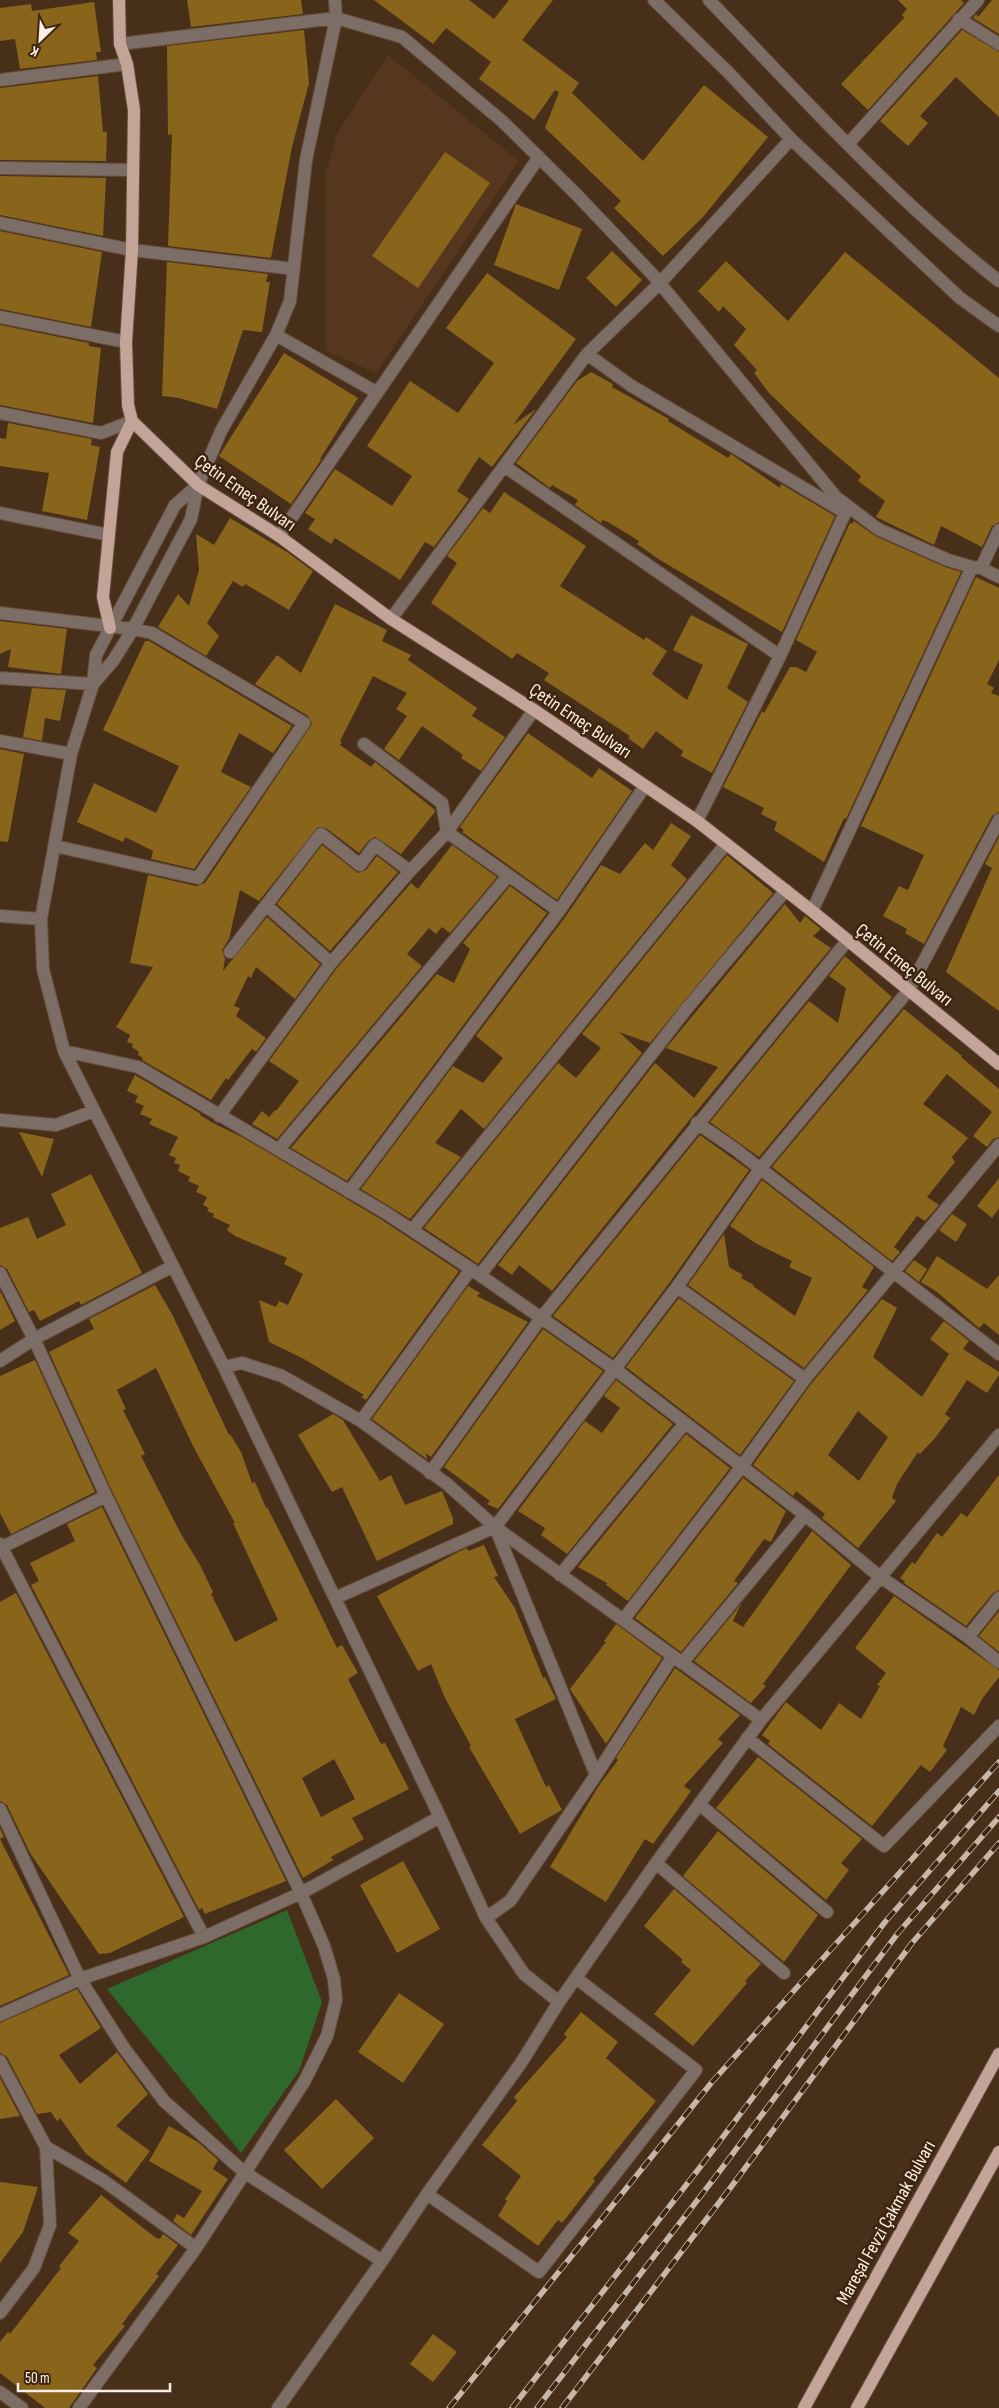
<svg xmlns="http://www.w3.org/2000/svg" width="999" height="2408" viewBox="0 0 999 2408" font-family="'Sofia Sans Condensed',sans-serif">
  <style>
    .built { fill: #56361c }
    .green { fill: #2f682c }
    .building { fill: #89641b; fill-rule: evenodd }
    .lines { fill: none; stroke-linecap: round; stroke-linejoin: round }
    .minor-casing { stroke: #654e3b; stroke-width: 14 }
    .major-casing { stroke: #654e3b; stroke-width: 14 }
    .minor { stroke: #7d6d67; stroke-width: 12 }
    .major { stroke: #c4a398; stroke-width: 12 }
    .rail-casing { stroke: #c8b7a9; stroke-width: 5.5 }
    .rail { stroke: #3d2510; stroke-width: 4; stroke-dasharray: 11; stroke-linecap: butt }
    .labels { text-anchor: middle; stroke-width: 5; stroke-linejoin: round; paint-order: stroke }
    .street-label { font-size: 19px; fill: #fef0e6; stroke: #3d2510 }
  </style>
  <rect width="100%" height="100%" fill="#482f1a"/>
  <!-- built -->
  <path class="built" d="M388,55l131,106 -143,212 -50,-22 -1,-175 12,-42z"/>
  <!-- green -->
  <path class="green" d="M287,1910l35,92 -23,69 -58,82 -134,-164z"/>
  <!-- building -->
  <path class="building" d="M187,0h114l2,14 -112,13z
    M374,0h95l25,19 15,-19h44l-31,40 57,43 -7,10 71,68 61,-76 64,52 -65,80 -40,39 -49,-48 7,-7 -76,-73 14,-36 -4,-2 -21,30 -55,-41 12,-17 -45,-34 -13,16z
    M898,0h63l3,3 -96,107 -27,-26 63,-66 -2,-3 5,-6z
    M992,0h7v34l-26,-16 3,-4 2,3z
    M94,2l7,50h-5l1,8 -77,9 -5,-30 -15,2v-33l31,-4 1,7z
    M304,30l5,53 -17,64 -21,111 -103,-12 4,-112 -4,1 -1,-89z
    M962,30l37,22v65l-43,-40 -36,39 8,7 -20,23 -28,-25z
    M98,76l5,56h4l-1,29 -106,-1v-72z
    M445,152l45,31 -72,105 -46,-32z
    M0,176l106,2 -3,58 -103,-21z
    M516,204l66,25 -23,61 -65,-25z
    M0,231l102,21 -11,75 -91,-18z
    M612,251l30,29 -26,27 -30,-29z
    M845,252l154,126v144l-7,4 -10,21 -41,-21 -7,19 -58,-28 9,-16 -27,-20 3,-5 -44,-37 -48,-46 -15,-20 3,-3 -23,-25 12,-16 -23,-23 -4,6 -21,-21 28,-30 62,60z
    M167,262l101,12 -2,8h4l-8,50 -19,-2 -26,79 -38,-11 -17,-2z
    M487,273l89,66 -63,86 23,-16 -44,58 -13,-10 -22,34 12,8 -35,48 -9,-5 -25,38 -65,-42 -4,6 -23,-15 7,-10 -10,-6 30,-44 57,37 20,-30 -45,-30 43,-65 48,32 36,-50 -48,-35z
    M0,325l89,18v3l12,2 -8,75 -93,-18z
    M284,353l74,45 -38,61 1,1 -30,44 -72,-48z
    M591,372l22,12 -1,3 57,32 -1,2 60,37 3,-4 49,34 1,-4 54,32 -53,116 -122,-72 -23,-16 2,-3 -31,-19 -6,-2 -1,3 -26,-18 3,-5 -26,-15 -2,3 -34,-25 61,-82z
    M8,423l84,16 -1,6 9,2 -13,73 -45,-9 7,-38 -49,-7v-28l6,1z
    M504,492l82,54 -26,40 84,54 2,-3 21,14 -15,23 35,26 16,-35 -30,-15 18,-35 57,29 -21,44 21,14 -36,71 -31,-17 2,-5 -27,-20 -13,18 -15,-11 2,-2 -86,-56 5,-7 -32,-20 -5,6 -81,-56 26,-40 -10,-7 36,-48 7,5z
    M230,518l57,34 26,19 -24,39 -44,-26 -2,3 -10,-6 -26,42 12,13 -13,20 -48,-29 20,-33 11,12 10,-36 -3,-36 18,11z
    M854,521l21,15 70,31 16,5 -115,247 -2,-1 -20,44 -50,-32 3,-8 -16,-8 3,-6 -41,-21 39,-76 2,2 26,-46h6l10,5 11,-20 -21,-12 54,-117 2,1z
    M976,577l23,11v72l-12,24 7,4 -3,5 8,3v116l-7,4 -68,128 -19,-11 2,-4 -24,-13 16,-30 9,4 16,-35 -63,-29z
    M335,604l52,26 -5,11 29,14 -3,5 69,48 -5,8 33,21 -24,34 -20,-13 2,-3 -41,-29 -23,34 -15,-11 23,-33 -11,-7 11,-16 -34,-17 -33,65 2,1 -2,3 31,22 4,-5 60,48v2l-34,42 -26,-17 -6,3 -10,13 -33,-25 -8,-1 -59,74 -19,-11 -11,49 -7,11 3,9 -2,12 44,-54 53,47 -25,35 -39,-32 -5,11 -3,-2 -14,30 6,2 -4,8 30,22 -10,14 -4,-3 -24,31 -2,-2 -15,22 -69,-40 1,-2 -5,-3 1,-3 -7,-5 1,-3 -6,-2 3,-7 -14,-8 37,-60 -23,-4 18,-88 48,11 9,-3 107,-159 -4,-8 -53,-32 22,-29 24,18z
    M0,621l67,8 -6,45 -53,-7 3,-18 -11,5z
    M145,641h4l143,85 -19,27 -34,-20 -18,39 30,15 -57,82 -43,-10 2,-8 -28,-14 -2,5 -46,-20 17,-39 62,30 23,-47 -76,-36z
    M32,688l34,2 -6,31 -15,-3 -3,23 -19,-4z
    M528,733l64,45 7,-10 33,23 -75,109 -95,-68 2,-2 -4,-3z
    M0,749l24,5 -16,88 -8,-1z
    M671,823l20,13 -20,29 16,14 -203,250 -23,-20 -26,34 26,14 -51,62 -49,-30 92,-123 30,17 20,-25 -27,-22 90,-120 35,-51 19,9 25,-31 8,7z
    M999,837v174l-53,-39 46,-104 -7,-4z
    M322,845l36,28 8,-3 11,-14 21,16 -68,79 -53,-47z
    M452,845l45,32 -47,56 -8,-6 -6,7 -7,-6 -22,26 15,12 -145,173 -25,-15 10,-13 7,6 6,-7 1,1 23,-30 -30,-20 68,-93 74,-85 7,6z
    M727,855l46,38 -123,150 -31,-11 23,21 -164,211 -54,-36 134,-165 18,15 25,-30 -19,-14z
    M510,886l37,27 -200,268 -56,-33 146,-174 17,9 16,-34 -7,-6z
    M785,904l15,19 5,-7 16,13 -8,7 18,12 -140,170 -139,173 -33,-26 -7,10 -14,-10 157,-202 39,35 24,-31 -52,-19z
    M845,956l47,41 -133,160 -49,-35 99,-121 29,22 8,-35 -17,-12z
    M904,1009l58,47 -1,1 38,32v48l-6,2 -6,8 -14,-11 19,-24 -45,-38 -24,30 45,34 -16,19 3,5 -28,35 12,8 -14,16 -8,-5 -23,31 6,5 -8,9 -120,-94z
    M135,1075l66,39 -1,1 13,8 29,14 140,83 77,51 -93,129 -5,-3 3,-2 -60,-36 -35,-17 -10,-42 17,7 3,-6 9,4 15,-31 -19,-10 3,-6 -52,-22 -8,-6 3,-5 -17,-8 1,-3 -7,-3 2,-3 -6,-3 4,-8 -11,-5 3,-6 -11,-5 2,-4 -12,-6 2,-6 -6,-2 2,-5 -7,-3 9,-18 -29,-13 3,-5 -12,-5 4,-8 -9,-4 3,-6 -11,-5z
    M19,1132l35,7 -12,38z
    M700,1135l49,35 -79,112 -57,76 -60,-42z
    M91,1174l51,99 -61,32 -2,-4 -39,20 -6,-11 -5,2 -22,-43 -7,-4v-37l28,-11 9,22 29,-14 -15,-31z
    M999,1178v30l-7,10 -15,-12z
    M762,1180l112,87 -12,20 6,3 -64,78 -116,-83 36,-51 5,33 14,8 -2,3 13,7 -1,1 42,30 17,-38 -23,-11 3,-6 -35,-17 -27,-18z
    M952,1214l15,10 -11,18 -17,-12z
    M937,1256l50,33 12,-14v60l-15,-12 -5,5 -42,-36 -16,-10z
    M914,1260l13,9 -8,13 -14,-11z
    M155,1285l17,29 57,121 1,-1 11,18 11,31 3,-1 11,26 1,-1 28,55 42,86 5,-3 16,28 -10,6 33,65 4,-1 24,46 -57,29 12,21 -33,18 2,3 -30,18 -190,-385 -64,-141 45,-23 -5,-10zM156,1368l37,78 42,77h-2l45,97 -43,22 -24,-48 2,-2 -13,-27 -19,-31 -40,-78 4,-2 -22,-44 3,-1 -9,-19zM334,1759l21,40 -34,18 -19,-39z
    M468,1286l12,7 -3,3 51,26 -97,135 -6,-4 3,7 -56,-41z
    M0,1291l15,30 -15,9z
    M679,1298l115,83 -54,74 -114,-88z
    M882,1299l15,9 -24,49 49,40 27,-43 -19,-15 14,-18 25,20 -6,8 36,23v3l-12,18 -20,-13 -22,34 5,4 -15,20 -15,16 -2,-2 -21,32 -5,14 4,3 -38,47 -36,-30 3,-4 -29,-23 -3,5 -40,-31 58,-81zM858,1411l30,26 -29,44 -31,-26z
    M543,1329l60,42 -105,138 -11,-5 3,-3 -46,-34z
    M35,1360l60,132 -84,42 -11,-21v-137z
    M616,1380l57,44 -106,130 -26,-19 4,-7 -27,-17 67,-90 17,12 18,-25 -16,-12z
    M333,1414l10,6 37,61 11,-6 14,30 37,-14 11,27v6l-76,37 -35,-74 -10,5 -34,-57z
    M686,1434l44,34 -102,133 -22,-16 1,-2 -29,-16z
    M999,1475v115l-6,3 -27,33 -62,-43 1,-1 -5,-4 12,-16 3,2 22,-31 5,4 19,-24 6,4z
    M743,1478l43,33 -15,31 -7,-3 -30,42 4,2 -57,69 -46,-34z
    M102,1507l184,374 -81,33 -3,-6 -3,2 -168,-325 8,-4 -9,-18 45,-22 -8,-17z
    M812,1531l39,34 -88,119 3,2 -15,17 -57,-42 47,-57 -8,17 10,6z
    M484,1545l14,31 -4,1 21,31 28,70 2,-1 11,22 -41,20 31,68 3,-2 13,25 -42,24 -51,-87 2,-1 -26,-48 -14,-34 -13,7 -41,-75 81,-44 9,-4 1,3z
    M16,1593l168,324 -74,36 -11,1 -69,-101 -23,-48 -7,-4v-199z
    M894,1596l105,74v7l-17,22 -8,16 -13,-8 -18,39 4,4 -17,22 -9,-7 -49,61 -104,-82 2,-3 -8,-6 24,-33 35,28 18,-27 22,16 19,-33 -3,-1 9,-12 -31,-25z
    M999,1611v41l-20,-16z
    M616,1624l46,34 -56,86 -36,-55 36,-47 -2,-1z
    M675,1668l65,47 -22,24 5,4 -39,43 7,5 -38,53 -8,-5 -39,63 -56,-35 48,-80 20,-27 -2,-2z
    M758,1757l104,82 -21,24 8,7 -23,30 -110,-92z
    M0,1828l4,9 -4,2 69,136 -69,31z
    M718,1831l100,84 -34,47 -101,-86z
    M403,1861l37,68 -43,24 -37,-68z
    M674,1889l87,75 -16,17 2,2 -54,63 -39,-32 37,-44 -10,-8 2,-2 -39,-34z
    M77,1989l24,39 -42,27 21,29 37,-32 31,42 -32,32 34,25 -24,32 -40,-29 -26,-36 -3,3 -6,-9 -14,2 -30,-57 -7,-4v-30z
    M399,1993l45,31 -41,59 -45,-31z
    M581,2012l37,30 -12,16 50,43 -63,78 2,2 -33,42 -4,-3 -20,26 -40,-30 9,-15 -2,-2 16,-23 -39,-31 35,-44 -3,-4 53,-60 -3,-3z
    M0,2078l20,38 -20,3z
    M336,2099l38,39 -52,51 -38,-39z
    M169,2126l29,16 20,18 -5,9 15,10 -37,56 -18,-14 4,-7 7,4 18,-27 -53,-30z
    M0,2182l38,5 -15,45 -23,31z
    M101,2195l55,43 4,1 3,-5 15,11 -22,29 3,2 -37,48 3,2 -32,39 4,3 -28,40h-24l-45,-35v-31l8,-10 2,2 51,-66 -2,-2 20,-25 -11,-8z
    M433,2334l24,18 -24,30 -23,-18z"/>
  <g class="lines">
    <defs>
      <path id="minor" d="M654,0l75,73 62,66 169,159 39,28
        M709,0c93,97 184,198 290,281
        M959,19l40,25
        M120,44l216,-26 66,19 100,84 75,74 76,80 183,222 42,32 70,31 24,7
        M0,80l127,-16
        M848,144l130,-144
        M0,168l133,2
        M0,223l132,27 162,19
        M0,317l126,25
        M276,335l100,57
        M587,354l43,31 214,127
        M0,413l101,20 31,-12
        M504,466l276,190
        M198,485l-23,20 -79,150 -3,29 -22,70 -30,165 2,50 21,82 160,316 216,450 46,101 38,56 35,28
        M0,513l109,22
        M279,536l260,-379
        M981,568l18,-38
        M0,613l133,16 19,4 152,90 -106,155 -143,-32
        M391,619l196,-265 73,-71 131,-144
        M0,678l93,6
        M93,684l20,-23 20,-32 58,-110 7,-34 23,-54 55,-96 14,-34 16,-141 30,-142 -1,-18
        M0,741l71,13
        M364,744l78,59 5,29 112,79
        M697,821l83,-165 65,-143
        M267,906l64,57
        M812,911l160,-344 9,1 18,9
        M0,916l41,3
        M230,952l91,-118 39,31 15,-20 35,26
        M64,1051l74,16 248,146 85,56 149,104 185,142 74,61 89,61 31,25
        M219,1116l112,-153 79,-92 37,-39 87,-122
        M0,1120l56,5 38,-14
        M697,1123l38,26 264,205
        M279,1149l229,-273
        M349,1192l210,-281 86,-125
        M412,1230l313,-385
        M0,1273l34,66 72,157 195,397 23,53 10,33 2,21 -9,36 -23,46 -108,166 -117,160
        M480,1275l208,-268 98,-117
        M677,1287l128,92
        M0,1361l34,-22 139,-73
        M224,1367l18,-4 40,13 79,45 86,63 48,43 266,193
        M361,1421l110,-152
        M430,1473l111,-155 306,-377
        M495,1527l182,-240 83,-118 148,-178 91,-171
        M0,1544l204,393
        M0,1548l106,-52
        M560,1575l125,-152
        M335,1598l160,-71 101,248
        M623,1620l119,-154 63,-87 194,-234
        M968,1637l31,-39
        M682,1663l123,-148
        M747,1738l137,108 115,-120
        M699,1804l128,108
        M0,1809l80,170 44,69 40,53 80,71 138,89
        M656,1863l128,110
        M486,1918l24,-17 86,-126 77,-119
        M0,2015l80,-36 124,-42 97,-44 139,-76
        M0,2061l46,86 4,78 -16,43 -34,45
        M46,2147l58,34 92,67
        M427,2194l112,78 157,-202 -120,-92
        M0,2392l22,16
        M278,2408l104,-147 45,-67 94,-131 38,-61 97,-139 105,-143 238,-285"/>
      <path id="major" d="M132,421l66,64 81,51 112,83 143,91 163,111 115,90 187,153
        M110,628l-7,-31 14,-145 15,-31 -4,-16 -2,-63 6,-92 2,-140 -7,-46 -7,-20 -1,-44
        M804,2408l195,-354
        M857,2408l142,-256"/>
    </defs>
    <!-- minor casing -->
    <use href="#minor" class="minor-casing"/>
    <!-- major casing -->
    <use href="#major" class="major-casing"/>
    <!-- minor -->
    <use href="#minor" class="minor"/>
    <!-- major -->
    <use href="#major" class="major"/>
    <defs>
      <path id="rail" d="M449,2408l263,-326 287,-320
        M512,2408l189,-242 184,-244 114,-131
        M537,2408l179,-232 182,-243 101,-116
        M562,2408l169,-221 181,-244 87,-100"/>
    </defs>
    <!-- rail casing -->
    <use href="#rail" class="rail-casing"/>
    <!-- rail -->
    <use href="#rail" class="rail"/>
  </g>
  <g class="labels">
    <!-- street labels -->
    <g class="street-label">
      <text transform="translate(246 492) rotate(35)" y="7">Çetin Emeç Bulvarı</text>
      <text transform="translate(581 720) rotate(34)" y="7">Çetin Emeç Bulvarı</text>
      <text transform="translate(905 964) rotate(39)" y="7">Çetin Emeç Bulvarı</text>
      <text transform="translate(885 2222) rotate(-61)" y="7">Mareşal Fevzi Çakmak Bulvarı</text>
    </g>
  </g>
  <!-- north arrow -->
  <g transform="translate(40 40) rotate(205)" stroke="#3d2510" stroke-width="4" paint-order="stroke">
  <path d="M0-4L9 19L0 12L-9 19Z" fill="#fef0e6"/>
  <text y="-8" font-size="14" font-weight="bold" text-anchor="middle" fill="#fef0e6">K</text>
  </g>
  <!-- scale -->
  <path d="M18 2383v8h152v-8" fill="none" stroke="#fef0e6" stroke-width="2.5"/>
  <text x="25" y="2383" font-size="15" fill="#fef0e6" stroke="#3d2510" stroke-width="4" paint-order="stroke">50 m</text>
</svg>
